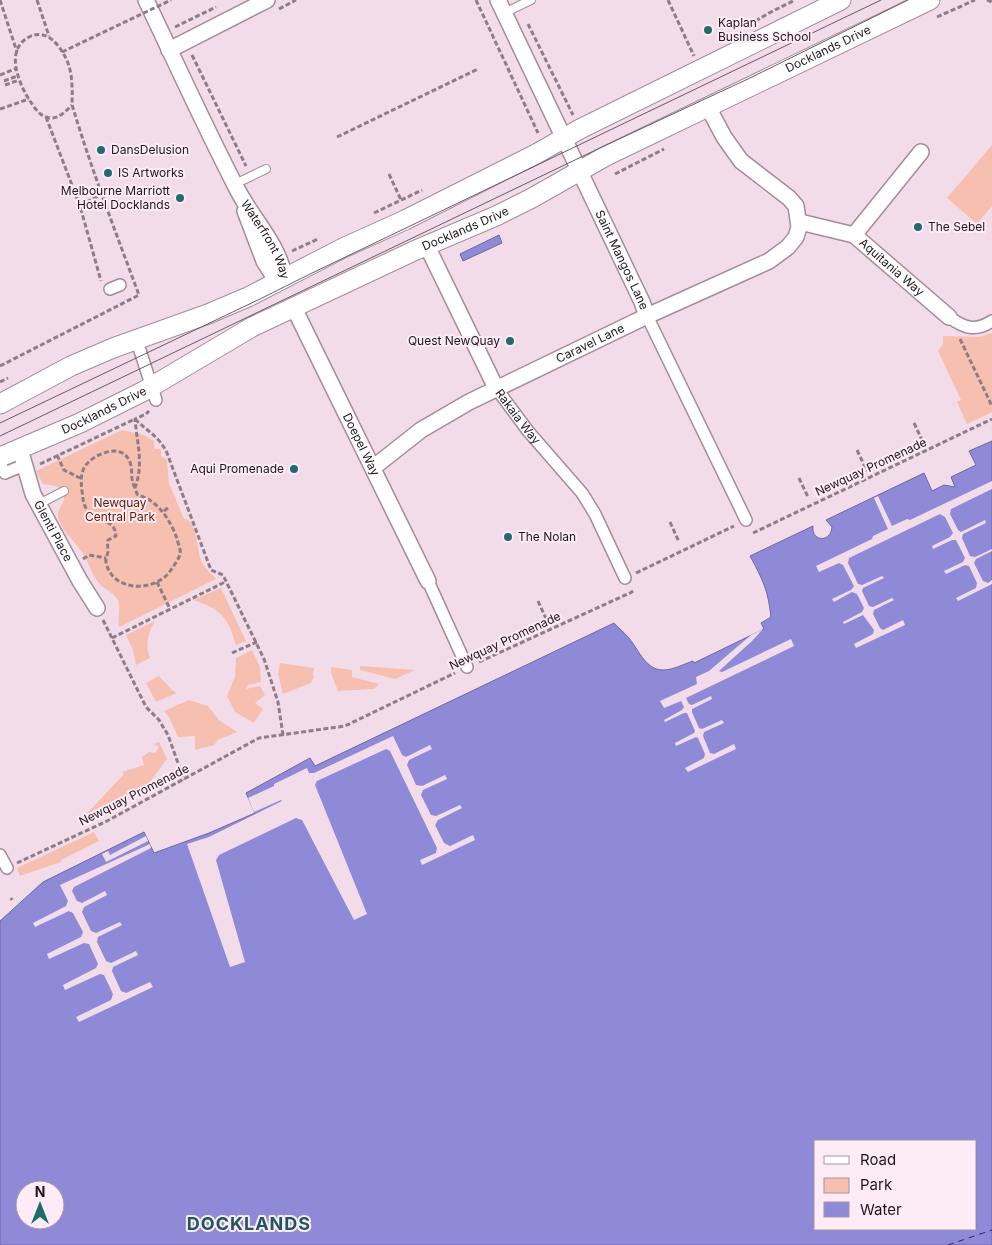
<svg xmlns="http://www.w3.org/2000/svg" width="992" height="1245" viewBox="0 0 992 1245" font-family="Inter,sans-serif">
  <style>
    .green { fill: #f6bfaf }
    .water { fill: #8f8ad8; stroke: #6d68a0; fill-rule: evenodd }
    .pier { fill: #f3dcea }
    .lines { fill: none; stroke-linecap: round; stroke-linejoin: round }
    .ferry { stroke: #311b77; stroke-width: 1; stroke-dasharray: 6 5; stroke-linecap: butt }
    .service-casing { stroke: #a28d99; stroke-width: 10 }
    .pedestrian-casing { stroke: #a28d99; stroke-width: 14 }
    .minor-casing { stroke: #a28d99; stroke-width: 18 }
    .tertiary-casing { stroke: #a28d99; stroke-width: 21 }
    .path { stroke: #8d7d87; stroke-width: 3; stroke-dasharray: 5 2.5; stroke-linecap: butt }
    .service { stroke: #fff; stroke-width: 8 }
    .pedestrian { stroke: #fff; stroke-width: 11 }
    .minor { stroke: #fff; stroke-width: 15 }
    .tertiary { stroke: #fff; stroke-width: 19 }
    .tram { stroke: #685a62; stroke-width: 1 }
    .path-bridge { stroke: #8d7d87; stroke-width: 3; stroke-dasharray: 5 2.5; stroke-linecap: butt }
    .poi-dot { fill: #1f6b70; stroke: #fdebf6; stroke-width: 2 }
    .labels { text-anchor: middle; stroke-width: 4; stroke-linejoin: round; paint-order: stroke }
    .poi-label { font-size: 12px; fill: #1f171c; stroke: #fdebf6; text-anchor: start }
    .street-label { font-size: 12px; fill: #1f171c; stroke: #fdebf6 }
    .park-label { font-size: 12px; fill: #661800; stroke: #fdebf6 }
    .district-label { font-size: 18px; font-weight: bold; letter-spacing: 1px; fill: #1c585c; stroke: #fdebf6 }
  </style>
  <rect width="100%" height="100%" fill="#f3dcea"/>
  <!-- green -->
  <path class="green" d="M992,145v61l-15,18 -30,-26z
    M992,333v79l-25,12 -10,-22 4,-2 -23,-49 5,-7v-8l36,1z
    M122,430l22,5 10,6v8h7v7l6,4 2,23 15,36h3c12,10 9,28 14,41 3,8 10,13 15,19l-97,48c-2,-8 2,-19 -1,-27 -4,-8 -15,-11 -20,-18 -7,-9 -10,-22 -17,-31 -8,-12 -17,-17 -22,-31 -5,-12 9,-16 4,-29l-7,-5 -13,-2 -7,-13z
    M221,588l25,53 -10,4c-8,-28 -15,-36 -43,-45z
    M155,621c-7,11 -10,25 -5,37l-14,7 -3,-15 -7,-15z
    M252,650l8,17 1,15 -13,3 -2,4 14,-3 5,9 -10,8 8,6 -9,14 -19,-11 -8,-16 8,-19 1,-19z
    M280,663l34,5 -1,6 1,3 -3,6 -28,11 -5,-20z
    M360,666l55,4 -20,9 -35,-9z
    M331,667l21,3v7l27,7 -5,5 -36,2 -7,-18z
    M159,676l13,14 5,3 -21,9 -10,-19z
    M189,700l19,6 11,14 18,12 -19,8 -4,5 -19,5v-14l-17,1 -9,-20 -5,-6z
    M159,742l8,17 -24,32 -63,30 44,-47 -2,-2 22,-7 -2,-8 7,-5 6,1 4,-6 -5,-3z
    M94,832l5,9 -38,19v2l-41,14 -3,-8z"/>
  <!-- water -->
  <path class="water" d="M499,235l3,8 -39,18 -3,-7z
    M992,441v804h-992v-324l43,-39 101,-50 10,21 55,-20 46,-20 -9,-20 64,-35 5,8 299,-143c4,5 10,9 14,14 10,11 17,33 35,33 10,0 21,-6 30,-9l1,2 70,-34 -3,-6 10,-6c-3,-27 -8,-37 -21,-61l63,-30c-2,16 18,17 19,1l-6,-7 98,-47 8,18 12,-6 11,2 -4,-10 25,-12 -7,-14zM816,1141h160v88h-160zM25,1190h30v30h-30z"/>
  <!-- pier -->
  <path class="pier" d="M992,481v8l-41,20 -1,5 8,16 3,2 24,-12 1,3 -23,11 -1,4 8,18 5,1 17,-8v2l-16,8 -2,4 9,18 5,2 4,-3v4l-34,17 -2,-3 20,-10 1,-5 -8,-17 -4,-1 -19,9 -2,-3 19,-9 2,-4 -9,-18h-4l-19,9 -1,-3 18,-9 3,-4 -8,-16 -5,-3 -91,44 -1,5 10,21 4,1 20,-9 2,2 -21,10 -1,3 7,15 4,1 19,-9 2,2 -20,10 -1,4 7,14 3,2 20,-10 2,5 -49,23 -2,-4 19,-10 1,-4 -11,-15 -19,9 -1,-2 19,-10 2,-4 -7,-14 -5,-2 -18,10 -2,-3 19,-9 3,-4 -11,-21 -4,-2 -20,9 -3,-6 56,-27 1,-3 15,-7 -14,-31 4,-2 14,30 15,-7 3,1z
    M763,629l-11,12 -33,30 3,1 69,-33 3,7 -108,52 3,6 3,1 19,-9 1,3 -20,10v3l7,16 3,1 20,-9 2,3 -20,9 -1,4 7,17 4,1 20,-10 2,5 -48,23 -3,-4 19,-10 1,-4 -7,-16 -2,-1 -20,9 -1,-3 19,-10 1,-2 -8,-18h-3l-19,9 -1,-2 18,-10 2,-3 -3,-6 -17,7 -4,-7 37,-17 -1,-7 13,-6 42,-36z
    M393,736l9,19 4,2 24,-12 2,4 -23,11 -2,5 9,20 6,1 23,-11 2,4 -24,11 -2,5 10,20 5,1 24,-11 2,3 -24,12 -3,5 9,18 6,3 23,-11 2,5 -53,25 -2,-5 16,-7 1,-5 -47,-97 -4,-2 -69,32 -2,4 52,129 -13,6 -52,-100 -6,-2 -77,37 -3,5 29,102 -15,5 -43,-123 22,-7 73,-36 -1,-1 -27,12 -6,-14 26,-12v-2l33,-16 2,5h5z
    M146,836l2,5 -42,21 -4,-8 6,-3 2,4z
    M150,844l1,4 -77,39 -2,4 5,10 5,2 23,-12 2,4 -23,12 -2,5 9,19 5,2 24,-11 2,3 -24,12 -1,5 9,19 5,2 25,-12 2,4 -25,12 -1,4 9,20 5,2 24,-11 3,5 -74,35 -3,-5 35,-17 2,-6 -9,-19 -4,-1 -35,16 -2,-5 33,-17 2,-4 -9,-20 -5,-1 -35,16 -2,-5 34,-17 2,-5 -10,-19 -4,-2 -34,16 -2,-4 33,-17 2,-5 -8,-16z"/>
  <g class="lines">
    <!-- ferry -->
    <path class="ferry" d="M948,1245l44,-15"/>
    <defs>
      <path id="service" d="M504,13l27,-13
        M235,184l31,-15
        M39,504l25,-13"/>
      <g id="pedestrian">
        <path d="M110,289l10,-4"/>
        <path d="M647,316l99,204"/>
        <path d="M949,317c15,11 26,15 43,4"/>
        <path d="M136,338l20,62"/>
        <path id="s1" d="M496,388l32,43 54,62 13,21 30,64"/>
        <path d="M0,464l5,9 19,-8"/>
        <path d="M428,581l39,86"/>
        <path d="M0,855l7,13"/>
      </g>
      <g id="minor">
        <path id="s2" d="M146,0c30,63 59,127 91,189 16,31 41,54 48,89"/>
        <path id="s3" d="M498,0l144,302 5,14"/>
        <path d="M169,50l98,-50"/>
        <path d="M245,211l19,50 13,21"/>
        <path id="s4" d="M800,222l54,13 95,82"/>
        <path d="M854,235l67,-83"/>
        <path d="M427,246l69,142"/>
        <path id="s5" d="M294,308l134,273"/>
        <path id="s6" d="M20,449l13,45 47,87 17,27"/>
        <path id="s7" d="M374,467l47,-37 48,-28 178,-86 122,-55 19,-14 8,-10 3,-10 -3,-21 -7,-8 -48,-37 -17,-24 -16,-30"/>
      </g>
      <g id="tertiary">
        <path d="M0,404l71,-38 42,-18 95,-34 40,-17 95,-49 62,-28 131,-66 44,-25 261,-129"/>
        <path id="s8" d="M0,457l80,-34 64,-32 108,-64 164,-77 80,-34 36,-18 74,-42 324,-156"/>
      </g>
    </defs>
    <!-- service casing -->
    <use href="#service" class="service-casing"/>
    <!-- pedestrian casing -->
    <use href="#pedestrian" class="pedestrian-casing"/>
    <!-- minor casing -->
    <use href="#minor" class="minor-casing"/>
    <!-- tertiary casing -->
    <use href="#tertiary" class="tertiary-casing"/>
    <!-- path -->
    <path class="path" d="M0,0l17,52
      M37,0l12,36
      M476,0l62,133
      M668,0l26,56
      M987,0l5,2
      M279,9l17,-9
      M937,17l38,-17
      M528,24l45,91
      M749,25l20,-12 26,-13
      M175,27l41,-20
      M192,55l54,111
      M0,75l15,-6
      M4,81l13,-5
      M5,85l14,-5
      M0,109l29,-10
      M46,117l34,89 21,75
      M337,137l141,-68
      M389,174l12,26
      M615,174l49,-25
      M80,206l21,-12
      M374,213l48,-23
      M292,251l26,-12
      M960,339l32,67
      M0,366l139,-71c-23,-62 -47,-124 -66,-187 -2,-6 0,-13 -1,-19 0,-13 -2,-25 -9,-36 -7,-12 -19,-24 -34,-16 -25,13 -10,47 1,64 4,6 9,14 16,16 11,4 19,-5 26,-12
      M0,382l8,-4
      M914,423l9,19
      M857,450l10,21
      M57,455l7,15 16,8
      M40,464l95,-45c13,13 24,17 32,34l44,117 12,5 41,84 14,43 5,33
      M799,478l9,19
      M135,488c-5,-9 -2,-17 -5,-26 -6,-15 -22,-12 -33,-6 -16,9 -17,19 -15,35 1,8 1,15 7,21 10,10 26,7 27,24l-8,4c-1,4 0,7 0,11 0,4 -3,7 -2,11 5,26 37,30 56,17 6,-4 9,-9 13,-15 2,-3 4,-6 5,-10 1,-5 -2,-10 -3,-15 -4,-13 -14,-30 -26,-38 -4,-3 -9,-4 -14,-7l-2,-6c9,-24 2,-45 0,-69l11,-5 3,-3
      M164,511l5,-4
      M670,522l9,20
      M753,533l239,-114
      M83,559l6,-4 17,3
      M636,573l98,-47
      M157,582l13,27
      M538,601l10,22
      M103,620l43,87 13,13 9,15 16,45
      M112,638l113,-56
      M232,653l25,-11
      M479,662l153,-70 -2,-3
      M17,863l90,-42 152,-83 86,-12 110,-53
      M11,898l1,2"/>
    <!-- service -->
    <use href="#service" class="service"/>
    <!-- pedestrian -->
    <use href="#pedestrian" class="pedestrian"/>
    <!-- minor -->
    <use href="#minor" class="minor"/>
    <!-- tertiary -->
    <use href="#tertiary" class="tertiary"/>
    <!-- tram -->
    <path class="tram" d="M0,423l260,-124 48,-24 573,-275
      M0,436l602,-289 148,-69 158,-78"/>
    <!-- path-bridge -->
    <path class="path-bridge" d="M62,52l109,-52"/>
  </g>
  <!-- markers -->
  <g class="poi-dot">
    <circle cx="708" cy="30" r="5"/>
    <circle cx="101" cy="150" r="5"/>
    <circle cx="108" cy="173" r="5"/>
    <circle cx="180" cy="198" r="5"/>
    <circle cx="918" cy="227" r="5"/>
    <circle cx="510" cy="341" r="5"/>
    <circle cx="294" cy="469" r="5"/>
    <circle cx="508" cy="537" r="5"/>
  </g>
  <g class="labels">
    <!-- poi labels -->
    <g class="poi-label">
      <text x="718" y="27">Kaplan<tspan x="718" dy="14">Business School</tspan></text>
      <text x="111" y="154">DansDelusion</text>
      <text x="118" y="177">IS Artworks</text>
      <text x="170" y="195" text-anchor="end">Melbourne Marriott<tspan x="170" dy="14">Hotel Docklands</tspan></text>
      <text x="928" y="231">The Sebel</text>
      <text x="500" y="345" text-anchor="end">Quest NewQuay</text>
      <text x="284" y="473" text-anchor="end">Aqui Promenade</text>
      <text x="518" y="541">The Nolan</text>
    </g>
    <!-- street labels -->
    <g class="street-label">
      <text dy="4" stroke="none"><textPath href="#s8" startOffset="924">Docklands Drive</textPath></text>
      <text dy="4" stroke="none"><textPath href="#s8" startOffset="519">Docklands Drive</textPath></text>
      <text dy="4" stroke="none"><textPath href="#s2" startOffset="268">Waterfront Way</textPath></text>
      <text dy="4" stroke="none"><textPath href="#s3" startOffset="288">Saint Mangos Lane</textPath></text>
      <text dy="4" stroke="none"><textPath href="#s4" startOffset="105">Aquitania Way</textPath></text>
      <text dy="4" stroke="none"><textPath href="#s7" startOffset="250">Caravel Lane</textPath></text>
      <text dy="4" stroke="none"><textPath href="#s8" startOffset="114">Docklands Drive</textPath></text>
      <text dy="4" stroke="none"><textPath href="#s1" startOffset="36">Rakaia Way</textPath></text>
      <text dy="4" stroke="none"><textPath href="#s5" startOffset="152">Doepel Way</textPath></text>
      <text transform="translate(871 467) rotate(-25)" y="4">Newquay Promenade</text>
      <text dy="4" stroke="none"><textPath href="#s6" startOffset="89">Glenti Place</textPath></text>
      <text transform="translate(505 641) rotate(-25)" y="4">Newquay Promenade</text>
      <text transform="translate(134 795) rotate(-27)" y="4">Newquay Promenade</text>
    </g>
    <!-- park labels -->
    <g class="park-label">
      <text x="120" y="507">Newquay<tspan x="120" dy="14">Central Park</tspan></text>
    </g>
    <!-- district labels -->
    <g class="district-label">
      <text x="249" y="1230">DOCKLANDS</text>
    </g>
  </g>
  <!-- legend -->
  <rect x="814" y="1140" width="162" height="90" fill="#fdebf6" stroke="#a4969f"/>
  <rect x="824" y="1156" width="25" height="8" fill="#ffffff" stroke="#a4969f"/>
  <text x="860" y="1165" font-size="15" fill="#1f171c">Road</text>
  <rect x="824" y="1178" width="25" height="15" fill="#f6bfaf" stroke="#a4969f"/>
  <text x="860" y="1190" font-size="15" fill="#1f171c">Park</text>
  <rect x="824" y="1202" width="25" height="15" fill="#8f8ad8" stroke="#a4969f"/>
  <text x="860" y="1215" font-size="15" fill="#1f171c">Water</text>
  <!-- north arrow -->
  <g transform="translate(40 1205)"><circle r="24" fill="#fdebf6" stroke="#a4969f"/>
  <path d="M0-4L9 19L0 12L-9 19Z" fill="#1f6b70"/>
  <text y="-8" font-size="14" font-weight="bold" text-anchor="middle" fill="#1f171c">N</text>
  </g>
</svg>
